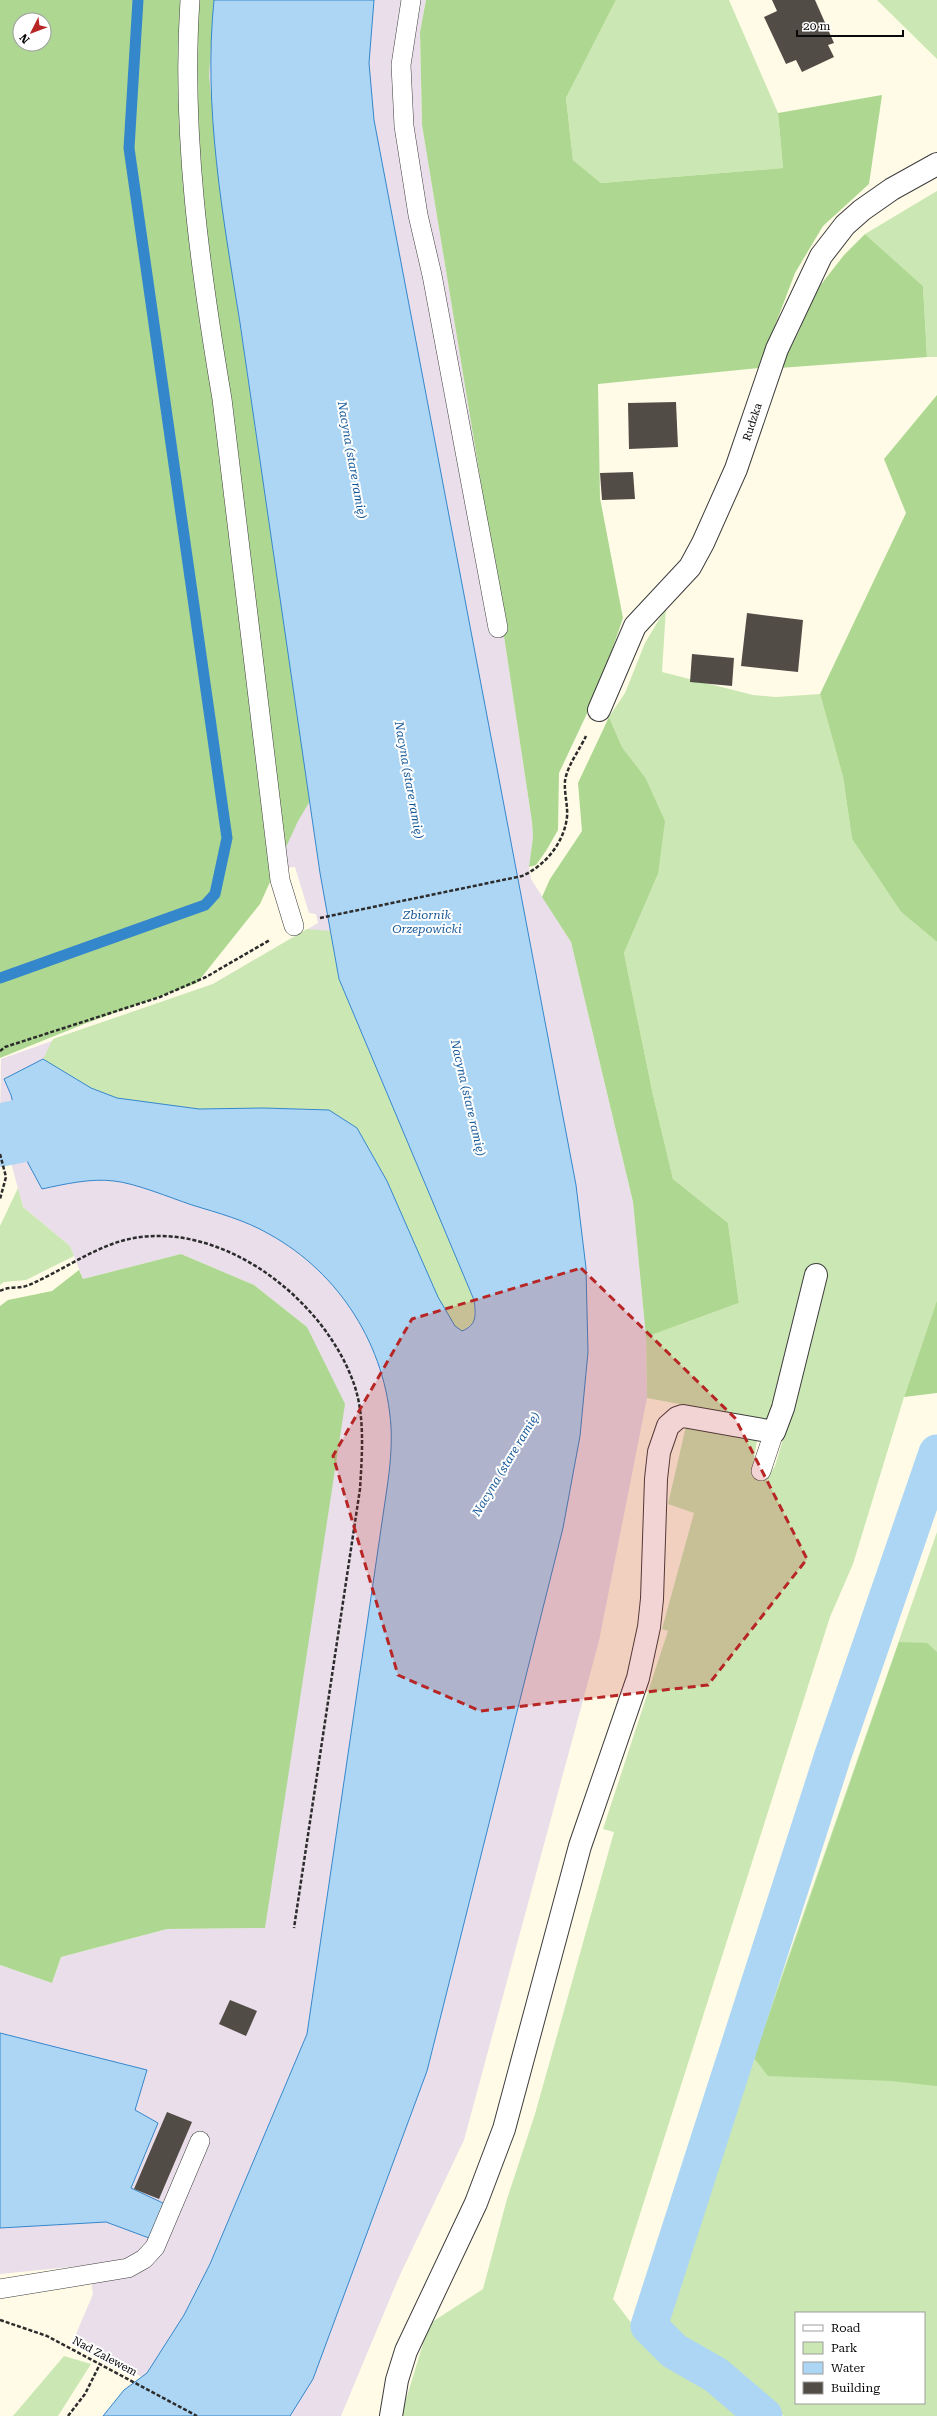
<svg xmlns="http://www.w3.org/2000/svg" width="937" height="2416" viewBox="0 0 937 2416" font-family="'Roboto Serif',serif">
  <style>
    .industrial { fill: #e9dee9 }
    .green { fill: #cbe7b3; fill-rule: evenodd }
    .forest { fill: #aed892; fill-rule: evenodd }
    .water { fill: #add6f5; stroke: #3587cb }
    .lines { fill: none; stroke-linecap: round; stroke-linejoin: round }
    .stream { stroke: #3587cb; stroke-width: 11 }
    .canal { stroke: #add6f5; stroke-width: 37 }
    .river { stroke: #add6f5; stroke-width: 63 }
    .building { fill: #524c47 }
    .service-casing { stroke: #3d3d3d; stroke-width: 20 }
    .minor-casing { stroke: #3d3d3d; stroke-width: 24 }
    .path { stroke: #2c2c2c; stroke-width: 2.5; stroke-dasharray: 4 2; stroke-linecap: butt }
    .service { stroke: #fff; stroke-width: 19 }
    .minor { stroke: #fff; stroke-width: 22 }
    .marked { fill: #b72625; fill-opacity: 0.2; stroke: #b72625; stroke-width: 3; stroke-dasharray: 8 5; stroke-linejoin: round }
    .labels { text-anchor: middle; stroke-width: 4; stroke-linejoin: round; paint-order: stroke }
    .street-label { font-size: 11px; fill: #0a0a0a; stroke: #fff }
    .water-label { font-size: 12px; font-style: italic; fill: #165999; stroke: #fff }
  </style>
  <rect width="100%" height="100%" fill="#fffbe7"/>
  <!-- industrial -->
  <path class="industrial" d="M80,0h346l-6,32 2,93 58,352 52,345 1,15 -4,31 2,11 40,63 62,260 13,135 1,61 -48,243 -135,499 -65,137 -58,139h-129l-88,-49 -48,-33 17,-40 -4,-29 -89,9v-309l52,18 9,-26 106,-28 98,-1 42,-601 -53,-42 -73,-31 -98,25 -13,-33 -47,-39 -23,-85 1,-63 212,-75 105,-61 -2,-9 -7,-1 -14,-46 -16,1z"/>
  <!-- green -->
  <path class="green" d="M616,0h113l49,113 5,55 -182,15 -28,-23 -7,-62z
    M877,0h60v59z
    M937,191v166h-10l-4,-71 -58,-52z
    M666,608l-4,64 91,23 23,2 44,-3 23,83 9,62 49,73 36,30v358l-33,97 -51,167 -23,53 -217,682 48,63 51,23 36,31h-347l28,-92 54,-35 24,-90 28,-85 79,-282 -11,-3 65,-198 -6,-2 32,-116 -26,-9 18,-78 71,15 -6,33 16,4 8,-12 30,-101 23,-94 -25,9 -29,132 -9,8 -118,-22 -1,-61 93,-34 -11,-80 -55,-44 -20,-84 -29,-142 34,-79 -13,-97 -23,-30 -13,-30 16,-24 20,-50z
    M307,929l23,2 9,48 135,321 1,22 -13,9 -7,-4 -17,-30 -51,-116 -30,-53 -28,-18 -65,-2 -65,1 -82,-11 -26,-10 -48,-29 10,-20 160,-55z
    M18,1188l5,19 47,39 4,10 -48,24 -22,2 -4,3v-59z
    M937,1532v884h-153l-69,-59 -39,-19 -16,-15zM796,2313h128v90h-128z
    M64,2356l27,8 -33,52h-45z"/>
  <!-- forest -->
  <path class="forest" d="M0,0h214l-5,75 11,114 90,612 -12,20 -38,83 -63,79 -113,41 -84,34zM20,20h24v24h-24z
    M426,0h190l-50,98 7,62 28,23 182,-15 -5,-55 104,-18 -13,89 -46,42 -28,47 -36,95 -161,16 2,114 23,120 -24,70 -40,85 -1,57 -12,21 -10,14 -7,2 4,-30 -1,-15 -52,-345 -58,-352 -2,-93z
    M865,234l58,52 4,71 -147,11 19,-37 13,-35 32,-41z
    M937,395v547l-36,-30 -49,-73 -9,-62 -23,-83 86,-181 -22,-54z
    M609,717l13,30 23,30 20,44 -7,53 -34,79 29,142 20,84 55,44 11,80 -93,34 -13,-135 -62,-260 -29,-45 8,-18 32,-48 -4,-48z
    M181,1254l73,31 53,42 38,77 -80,524 -98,1 -106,28 -9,26 -52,-18v-659l8,-6 44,-9 27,-21 4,9z
    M937,1300v93l-33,4z
    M899,1642l28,1 10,9v434l-46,-5 -123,-5 -14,-18z"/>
  <!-- water -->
  <path class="water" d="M214,0h160l-5,63 5,57 202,1065 10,83 2,84 -8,84 -17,92 -136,543 -114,308 -23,37h-187l21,-26 23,-17 37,-58 26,-51 97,-230 80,-546c3,-20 5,-41 4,-61 -5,-80 -51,-154 -122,-193 -24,-14 -51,-21 -77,-29 -21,-7 -57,-22 -78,-24 -23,-3 -49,3 -72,8l-14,-26 -17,-68 -7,-16 39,-20 48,29 26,10 82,11 65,-1 65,2 28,18 30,53 51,116 17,29 7,5c15,-6 14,-16 12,-31l-135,-321 -19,-106 -80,-550c-17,-106 -37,-215 -26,-323z
    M0,2033l147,37 -12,40 23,13 -27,65 34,16 -16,34 -43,-16 -106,6z"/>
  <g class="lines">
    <!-- stream -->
    <path class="stream" d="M0,978l205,-73 10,-11 12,-56 -98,-690 9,-148"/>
    <!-- canal -->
    <path class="canal" d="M764,2416l-48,-41 -42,-24 -25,-25 184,-571 104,-302"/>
    <!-- river -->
    <path class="river" d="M0,1135l20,-4"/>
  </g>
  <!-- building -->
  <path class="building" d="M772,0h43l19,43 -6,2 6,12 -32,15 -6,-12 -10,4 -22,-47 13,-6z
    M676,402l2,45 -49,2 -1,-46z
    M633,472l2,27 -33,1 -2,-27z
    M747,613l56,7 -5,52 -57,-6z
    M692,654l42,4 -2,28 -42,-4z
    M230,2000l27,11 -11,25 -27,-12z
    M167,2112l25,10 -33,77 -25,-10z"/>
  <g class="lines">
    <defs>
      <path id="service" d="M190,0c-9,133 10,269 32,399l58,481 14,46
        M411,0l-10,65 3,61 14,89 14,60 66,353
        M761,1471l13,-39
        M0,2289l128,-21 16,-9 11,-12 45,-106"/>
      <path id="minor" d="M599,710l36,-84 55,-59 13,-24 33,-74 41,-120 44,-93 24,-31 17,-15 30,-21 45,-25
        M391,2416l6,-36 9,-29 70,-148 28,-74 76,-283 58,-168 11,-51 3,-28 4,-120 3,-27 9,-26 9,-8 6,-2 91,16 9,-24 33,-133"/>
    </defs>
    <!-- service casing -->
    <use href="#service" class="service-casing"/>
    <!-- minor casing -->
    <use href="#minor" class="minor-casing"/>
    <!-- path -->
    <path class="path" d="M320,918l202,-42c23,-10 42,-33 45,-59 1,-12 -3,-24 -2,-36 2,-15 15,-32 21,-45
      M0,1051l5,-4 155,-50 46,-20 64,-37
      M0,1154l6,23 -6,22
      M0,1291c8,-5 20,-2 29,-6 35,-15 67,-40 105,-47 92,-16 193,64 221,149 10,31 7,69 5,102l-66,439
      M0,2320l47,16 150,80
      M68,2416l17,-22 15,-30"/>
    <!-- service -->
    <use href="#service" class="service"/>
    <!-- minor -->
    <use href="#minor" class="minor"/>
  </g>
  <!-- marked area -->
  <path class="marked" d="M581,1268l154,150 72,141 -99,126 -228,26 -82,-36 -65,-219 79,-137z"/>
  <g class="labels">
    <!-- street labels -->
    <g class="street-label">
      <text transform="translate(752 422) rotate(-72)" y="4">Rudzka</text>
      <text transform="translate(105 2356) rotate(28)" y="4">Nad Zalewem</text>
    </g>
    <!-- water labels -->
    <g class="water-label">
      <text transform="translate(352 460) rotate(80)" y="4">Nacyna (stare ramię)</text>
      <text transform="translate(409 780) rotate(80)" y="4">Nacyna (stare ramię)</text>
      <text x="427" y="919">Zbiornik<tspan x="427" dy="14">Orzepowicki</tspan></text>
      <text transform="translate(468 1098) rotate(77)" y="4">Nacyna (stare ramię)</text>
      <text transform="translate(506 1464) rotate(-59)" y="4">Nacyna (stare ramię)</text>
    </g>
  </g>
  <!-- legend -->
  <rect x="795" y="2312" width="130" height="92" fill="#ffffff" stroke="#9d9d9d"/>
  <rect x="803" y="2325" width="20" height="6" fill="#ffffff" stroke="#9d9d9d"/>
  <text x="831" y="2332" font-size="12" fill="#0a0a0a">Road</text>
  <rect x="803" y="2342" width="20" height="12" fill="#cbe7b3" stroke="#9d9d9d"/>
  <text x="831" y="2352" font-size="12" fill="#0a0a0a">Park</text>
  <rect x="803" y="2362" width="20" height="12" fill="#add6f5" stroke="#9d9d9d"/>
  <text x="831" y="2372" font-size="12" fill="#0a0a0a">Water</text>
  <rect x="803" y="2382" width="20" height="12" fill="#524c47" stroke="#9d9d9d"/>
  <text x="831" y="2392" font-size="12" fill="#0a0a0a">Building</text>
  <!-- north arrow -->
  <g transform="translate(32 32) rotate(228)"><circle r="19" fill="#ffffff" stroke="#9d9d9d"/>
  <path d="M0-3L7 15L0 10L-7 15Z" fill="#b72625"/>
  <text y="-6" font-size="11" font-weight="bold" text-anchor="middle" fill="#0a0a0a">N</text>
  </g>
  <!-- scale -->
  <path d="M797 30v6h106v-6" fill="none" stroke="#0a0a0a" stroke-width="2"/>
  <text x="803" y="30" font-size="12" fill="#0a0a0a" stroke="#ffffff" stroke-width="3" paint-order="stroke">20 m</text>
</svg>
